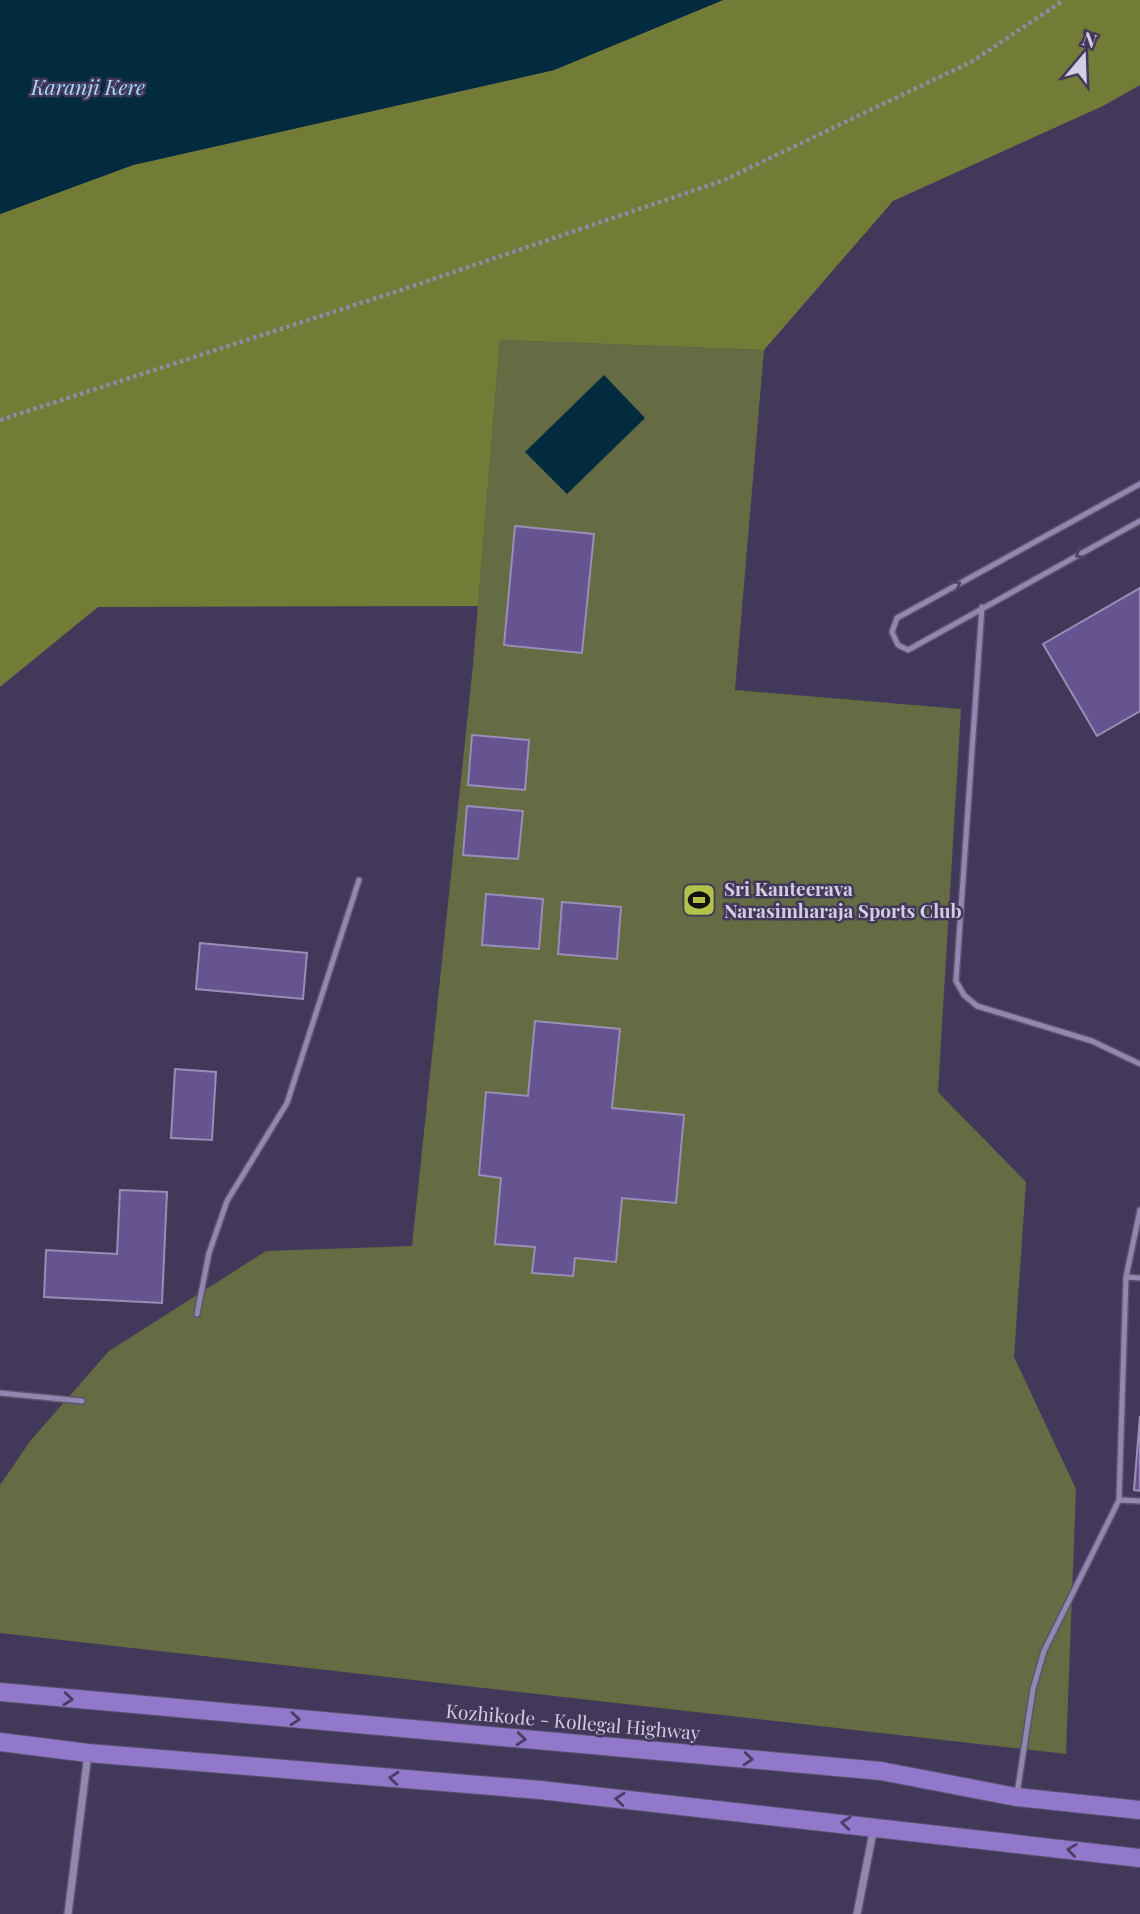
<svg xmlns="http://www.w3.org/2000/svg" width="1140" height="1914" viewBox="0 0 1140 1914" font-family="'Playfair Display',serif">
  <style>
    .green { fill: #656b43 }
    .forest { fill: #727c36 }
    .water { fill: #022b3f }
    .building { fill: #655490; stroke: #988eb6; stroke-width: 2 }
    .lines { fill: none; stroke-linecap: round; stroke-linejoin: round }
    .service-casing { stroke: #5b5470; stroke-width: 8 }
    .minor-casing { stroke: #5b5470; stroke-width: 10 }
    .primary-casing { stroke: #5b5470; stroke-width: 20 }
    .path { stroke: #918aa4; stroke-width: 4.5; stroke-dasharray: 3.5 3.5; stroke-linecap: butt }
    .service { stroke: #9187af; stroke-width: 5 }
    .minor { stroke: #9187af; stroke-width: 7 }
    .primary { stroke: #9178cb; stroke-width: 18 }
    .oneway { stroke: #4e4467 }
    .oneway2 { stroke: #4a3e65 }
    .labels { text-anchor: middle; stroke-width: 5; stroke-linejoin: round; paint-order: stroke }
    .poi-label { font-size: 19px; font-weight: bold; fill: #d3cee3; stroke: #42385a; text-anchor: start }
    .street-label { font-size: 19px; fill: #d3cee3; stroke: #42385a }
    .water-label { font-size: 21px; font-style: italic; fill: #a3dafd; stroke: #42385a }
  </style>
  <rect width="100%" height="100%" fill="#42385a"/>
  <!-- green -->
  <path class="green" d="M500,340l264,10 -29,340 226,19 -23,383 88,90 -12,175 62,132 -10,265 -1066,-121v-148l31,-45 78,-89 157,-100 146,-5 61,-581z"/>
  <!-- forest -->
  <path class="forest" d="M723,0h417v85l-37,21 -210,95 -129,149 -264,-10 -22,266 -380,1 -98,80v-473l133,-49 421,-95z"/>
  <!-- water -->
  <path class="water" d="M0,0h723l-169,70 -421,95 -133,49z
    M604,375l41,43 -78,76 -42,-42z"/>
  <!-- building -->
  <path class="building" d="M515,526l79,8 -12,119 -78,-8z
    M1140,588v123l-43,25 -54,-92z
    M472,735l57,5 -4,50 -57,-5z
    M467,806l56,5 -5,48 -55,-4z
    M486,894l57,5 -4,50 -57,-4z
    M562,902l59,5 -4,52 -59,-5z
    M200,943l107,10 -4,46 -107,-10z
    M535,1021l85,8 -8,79 72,7 -8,88 -54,-5 -6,64 -41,-4 -2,18 -41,-3 3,-26 -40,-3 6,-66 -22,-3 7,-83 42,4z
    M175,1069l41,3 -4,68 -41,-2z
    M120,1190l47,2 -5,111 -118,-6 2,-47 71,4z
    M1140,1416v75l-6,-1z"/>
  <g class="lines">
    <defs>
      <path id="service" d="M1140,484l-243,134 -5,14 6,13 10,5 232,-129
        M982,607l-26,374 8,14 13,11 115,35 48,23
        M1140,1210l-14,67 14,1
        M197,1314l12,-61 18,-52 60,-98 72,-223
        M0,1393l82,8
        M1119,1500l7,-223
        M1017,1794l16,-105 11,-38 75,-151 21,1"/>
      <path id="minor" d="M68,1914l20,-160
        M857,1914l17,-87"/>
      <path id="primary" d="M0,1692l881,79 135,26 124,13
        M0,1742l88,11 452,37 600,68"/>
    </defs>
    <!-- service casing -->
    <use href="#service" class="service-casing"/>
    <!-- minor casing -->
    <use href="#minor" class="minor-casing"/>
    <!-- primary casing -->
    <use href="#primary" class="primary-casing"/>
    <!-- path -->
    <path class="path" d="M0,420l395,-128 327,-111 251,-120 91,-61"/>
    <!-- service -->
    <use href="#service" class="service"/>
    <!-- minor -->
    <use href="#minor" class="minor"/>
    <!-- primary -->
    <use href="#primary" class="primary"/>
  </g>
  <!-- one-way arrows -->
  <defs><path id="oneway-chevron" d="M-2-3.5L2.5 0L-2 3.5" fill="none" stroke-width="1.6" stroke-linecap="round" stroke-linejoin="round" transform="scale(1.75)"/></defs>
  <g class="oneway">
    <use href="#oneway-chevron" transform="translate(1080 554) rotate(151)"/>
    <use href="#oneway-chevron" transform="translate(956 585) rotate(-29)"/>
  </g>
  <g class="oneway2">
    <use href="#oneway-chevron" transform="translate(68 1699) rotate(6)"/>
    <use href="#oneway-chevron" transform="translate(295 1719) rotate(5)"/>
    <use href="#oneway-chevron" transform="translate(521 1739) rotate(5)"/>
    <use href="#oneway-chevron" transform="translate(748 1759) rotate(5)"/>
    <use href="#oneway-chevron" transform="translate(394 1778) rotate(-175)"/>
    <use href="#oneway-chevron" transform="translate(620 1799) rotate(-174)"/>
    <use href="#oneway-chevron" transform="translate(846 1823) rotate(-174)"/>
    <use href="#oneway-chevron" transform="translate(1072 1850) rotate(-173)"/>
  </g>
  <!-- icons -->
  <defs>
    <symbol id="stadium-square" viewBox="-11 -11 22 22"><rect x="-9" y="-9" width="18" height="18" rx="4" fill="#b3c24b" stroke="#42385a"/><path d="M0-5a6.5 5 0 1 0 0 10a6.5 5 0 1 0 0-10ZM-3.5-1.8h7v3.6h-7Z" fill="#111"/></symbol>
  </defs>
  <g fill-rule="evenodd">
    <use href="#stadium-square" x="680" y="881" width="38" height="38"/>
  </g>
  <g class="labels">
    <!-- poi labels -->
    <g class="poi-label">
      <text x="724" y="896">Sri Kanteerava<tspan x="724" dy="22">Narasimharaja Sports Club</tspan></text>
    </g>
    <!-- street labels -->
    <g class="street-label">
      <text transform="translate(573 1722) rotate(5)" y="7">Kozhikode - Kollegal Highway</text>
    </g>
    <!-- water labels -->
    <g class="water-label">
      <text x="88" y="95">Karanji Kere</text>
    </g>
  </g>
  <!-- north arrow -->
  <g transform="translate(1084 56) rotate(19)" stroke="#42385a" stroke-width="5" paint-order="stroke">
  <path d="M0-5L12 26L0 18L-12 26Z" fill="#d3cee3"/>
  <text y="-10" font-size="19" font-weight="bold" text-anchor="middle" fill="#d3cee3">N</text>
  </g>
</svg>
